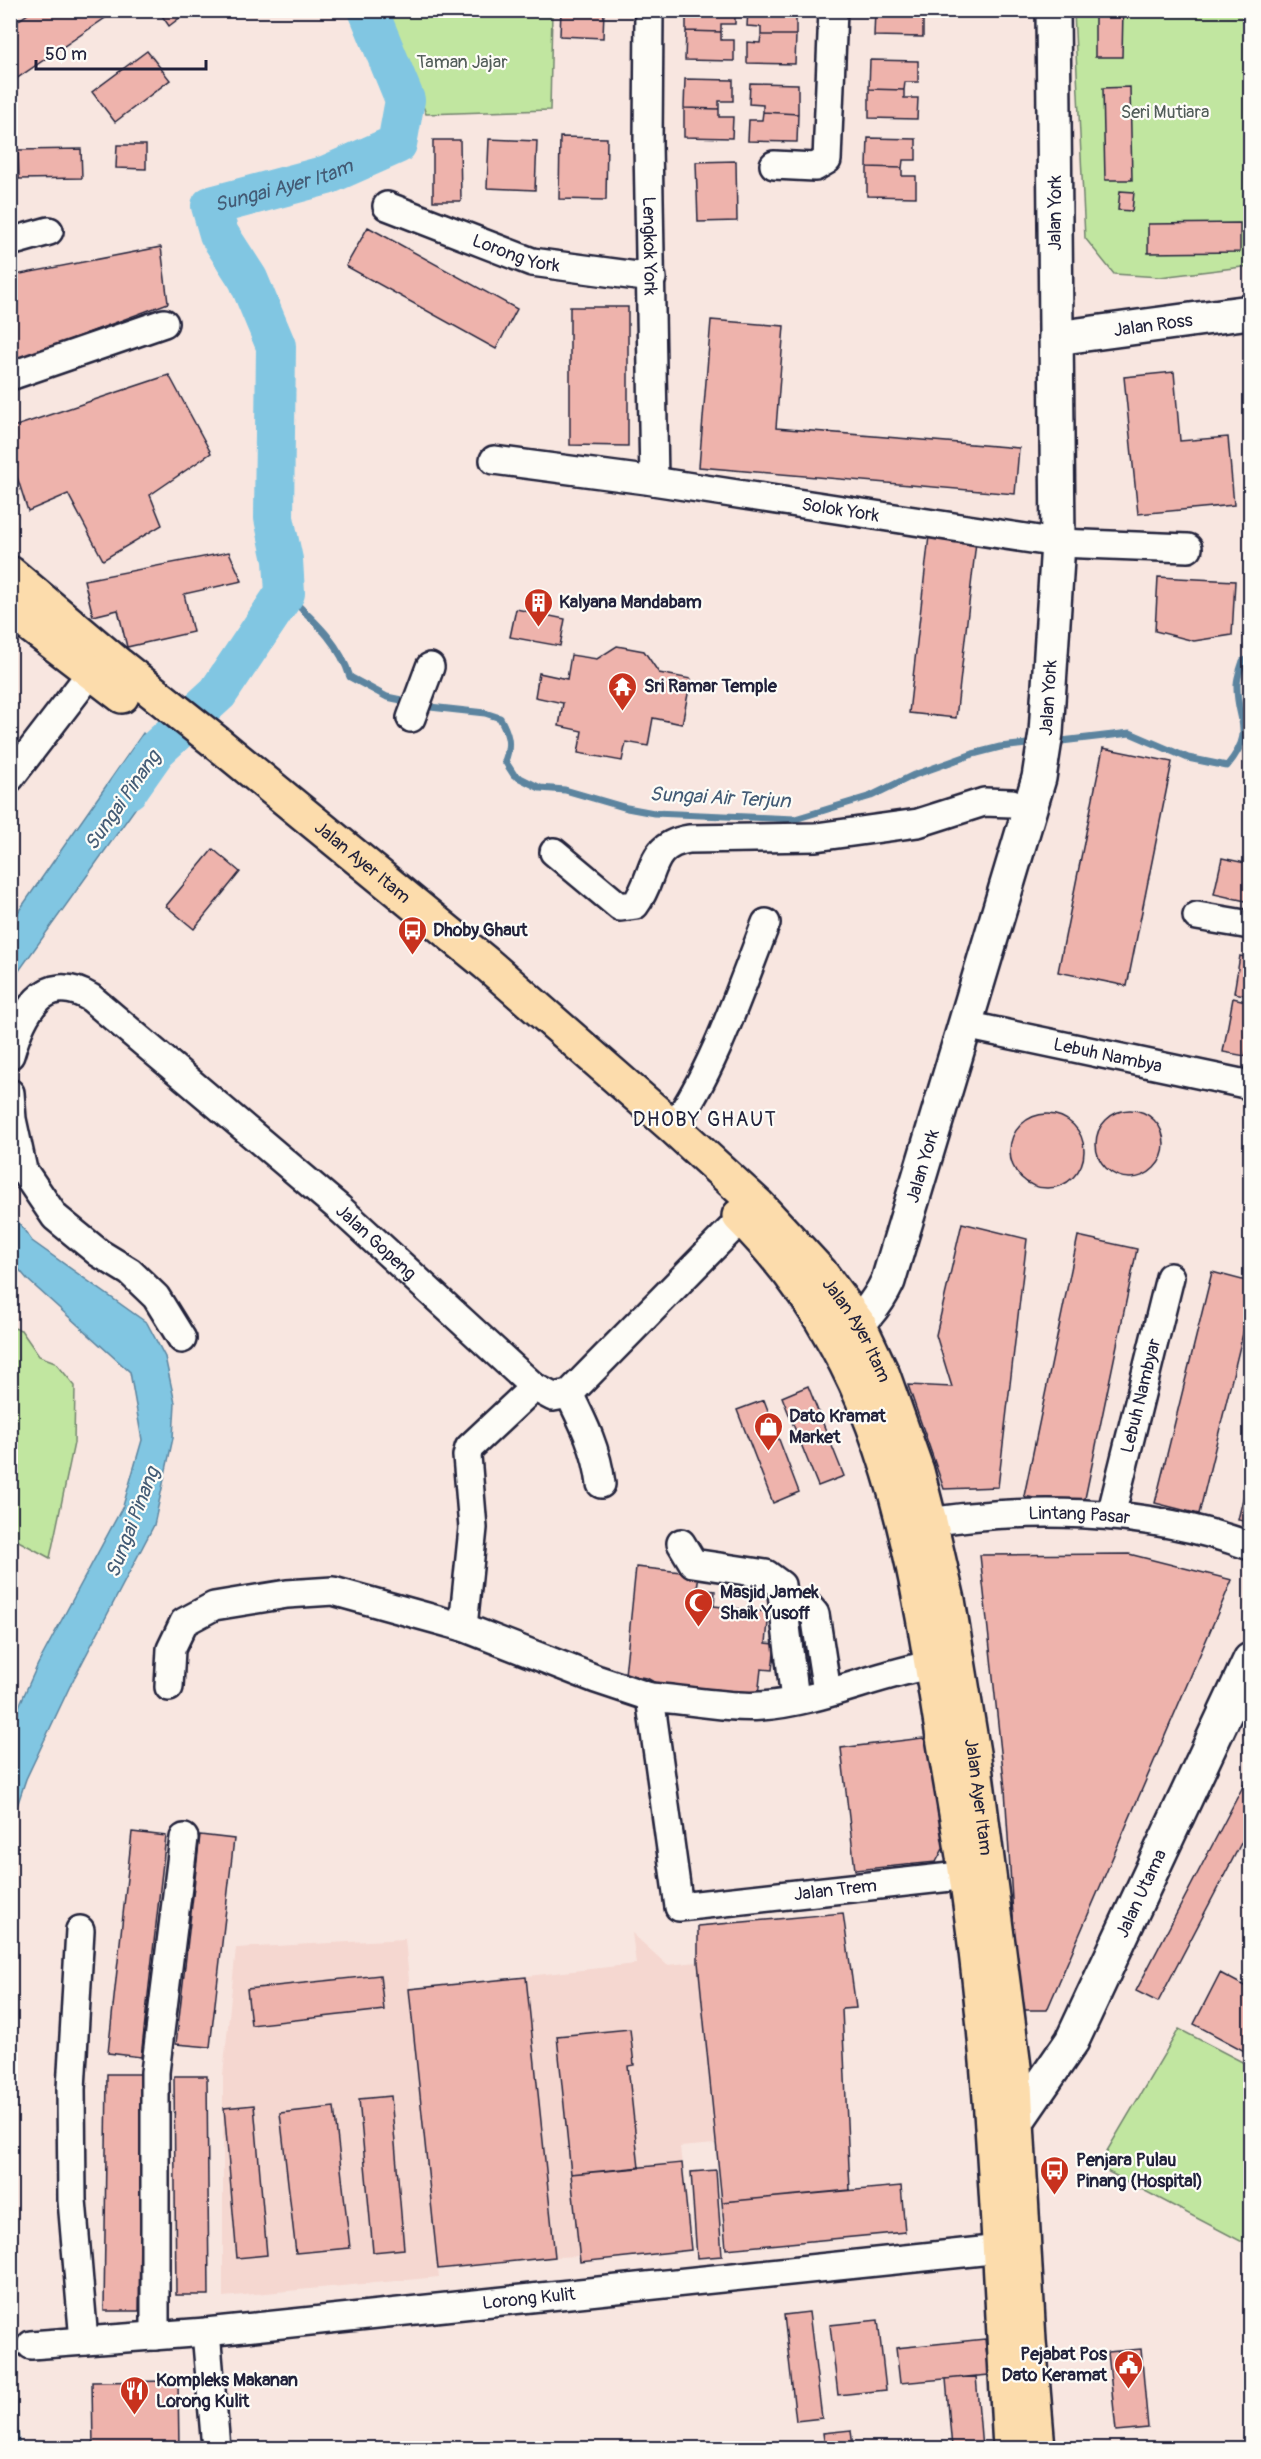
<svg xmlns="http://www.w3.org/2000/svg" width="1261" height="2459" viewBox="0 0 1261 2459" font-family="Pangolin,sans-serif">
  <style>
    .built { fill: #f5d7d0 }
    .green { fill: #c1e6a0; stroke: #72846e; stroke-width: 1.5 }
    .water { fill: #81c6e2; stroke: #5b849f; stroke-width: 1.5 }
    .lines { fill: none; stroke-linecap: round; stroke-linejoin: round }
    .stream { stroke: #5b849f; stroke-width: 7 }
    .river { stroke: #81c6e2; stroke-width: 40 }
    .building { fill: #eeb3ac; stroke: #22223b; stroke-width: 1.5 }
    .minor-casing { stroke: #22223b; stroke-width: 32 }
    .tertiary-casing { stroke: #22223b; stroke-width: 38 }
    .primary-casing { stroke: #22223b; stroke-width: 38 }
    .minor { stroke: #fdfcf7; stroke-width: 27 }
    .tertiary { stroke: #fdfcf7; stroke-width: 33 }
    .primary { stroke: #fcdcac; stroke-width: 33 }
    .labels { text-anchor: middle; stroke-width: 4.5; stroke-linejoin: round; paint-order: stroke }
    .park-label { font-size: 18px; fill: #525d59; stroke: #fdfcf7 }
    .street-label { font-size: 18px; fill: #22223b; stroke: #fdfcf7 }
    .poi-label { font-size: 18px; font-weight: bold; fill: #22223b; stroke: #fdfcf7; text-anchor: start }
    .water-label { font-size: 20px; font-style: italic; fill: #435b75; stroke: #fdfcf7 }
    .neighbourhood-label { font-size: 20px; letter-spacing: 1.5px; fill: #22223b; stroke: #fdfcf7 }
  </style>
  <rect width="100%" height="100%" fill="#f8e6e0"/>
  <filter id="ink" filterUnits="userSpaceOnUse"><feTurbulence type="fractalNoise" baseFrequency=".0167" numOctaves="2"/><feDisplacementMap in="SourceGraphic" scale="12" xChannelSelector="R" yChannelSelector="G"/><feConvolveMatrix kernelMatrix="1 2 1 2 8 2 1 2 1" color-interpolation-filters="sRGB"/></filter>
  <g filter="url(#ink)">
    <!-- built -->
    <path class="built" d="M632,1933l35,32 31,-3 17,182 -35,3 11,103 -111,12 -1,-6 -24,1 -117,12 1,8 -216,20v-222l13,-127 169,-9 5,50 226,-25z"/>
    <!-- green -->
    <path class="green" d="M388,11h164l-2,99 -124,4z
      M1074,11h176v255l-90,11 -46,-3 -29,-36z
      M10,1327l11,3 18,26 16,6 20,24 -1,57 -24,115 -39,-21z
      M1179,2029l71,37v180l-147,-77 1,-13z"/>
    <!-- water -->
    <path class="water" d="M143,733l29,24 -161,225v-60z
      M11,1212l21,29 115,82 18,34 10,46 -2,35 -19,87 -84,161 -44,93 -15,45v-100l27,-60 85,-158 19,-66 -12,-68 -102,-92 -17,-20z
      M10,2278h1l8,170h-8z"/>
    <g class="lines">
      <!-- stream -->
      <path class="stream" d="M285,593c27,26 54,48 65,84l37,20 24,5
        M421,706l64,7 15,5c8,15 12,26 5,43l9,14 26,13 25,2 62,18 27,5 141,6 76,-23 43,-21 59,-21 27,-7 36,-4
        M1053,742l77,-9 58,25 39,8c30,-36 9,-45 10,-81 0,-8 4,-17 6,-24l7,-2"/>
      <!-- river -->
      <path class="river" id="s1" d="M128,790l28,-40 62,-57 67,-100 -2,-33 -9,-42 2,-172 -28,-67 -29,-45 -8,-28 116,-31 70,-31 8,-44 -37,-90"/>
    </g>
    <!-- building -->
    <path class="building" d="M34,10h75l2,4 -101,69v-57z
      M158,10h32l-21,16z
      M561,10h43l-1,28 -43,-2z
      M686,10h49v14h-14v8l-35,-1z
      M748,10h48v25h-35v-8l-14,-1z
      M875,10h35v6h13v21l-49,-1z
      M1095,10h28l-1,47h-27z
      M686,31l35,1v8h13v21l-49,-1z
      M761,35h35l-1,29 -48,-1v-21l13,1z
      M147,51l23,29 -55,42 -23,-30z
      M870,60l48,1v21h-13l-1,8 -35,-1z
      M685,79l48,1v21h-14v8l-35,-1z
      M750,83l48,1v30l-35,-2v-7l-14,-1z
      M1130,87l2,93h-27l-2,-92z
      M869,89l35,1v8h14l-1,21 -48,-1z
      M684,108l35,1v8h14l-1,21 -48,-1z
      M763,112l35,2 -1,28 -49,-1 1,-21h13z
      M560,137l47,1 -1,62 -47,-1z
      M868,138l48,1v21h-13l-1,8 -35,-1z
      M489,139l48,2 -2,49 -48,-2z
      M433,140h27l1,61h-28z
      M117,145h29v24l-30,-1z
      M81,149l1,29 -63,1 -1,-29z
      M736,161l1,60 -39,1 -2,-60z
      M867,167l35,1v8h14v21l-49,-1z
      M1120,191l14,1 -2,19 -14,-1z
      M1240,223v29l-92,1v-29z
      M368,227l149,82 -21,40 -150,-83z
      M161,247l7,56 -158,59v-86z
      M570,307h58v139l-58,-1z
      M711,320l73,6 -8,102 243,20 -4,46 -316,-27z
      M1174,372l6,69 48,-4 6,68 -96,9 -14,-137z
      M169,375l42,78 -61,42 12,30 -59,35 -35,-66 -40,17 -18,-56v-27z
      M930,527l47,6 -21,185 -47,-5z
      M229,552l13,29 -58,13 9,38 -66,15 -9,-37 -25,6 -9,-36z
      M1158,577l77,4 -3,54 -38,6 -39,-10z
      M516,609l49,10 -5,27 -50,-9z
      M617,646l27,5 15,22 32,6 -9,45 -29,-6 -5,28 -22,-4 -4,19 -44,-8 4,-22 -23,-5 4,-23 -28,-6 4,-24 28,6 4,-24 26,4z
      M1103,748l69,14 -45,224 -69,-14z
      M213,849l27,23 -46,57 -28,-23z
      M1222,858l28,6v38l-36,-8z
      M1240,956l10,2v38l-16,-3z
      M1233,998l17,4v37l-5,17 -22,-4z
      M1096 1144a34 34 0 1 1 68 0a34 34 0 1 1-68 0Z
      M1010 1151a37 37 0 1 1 74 0a37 37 0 1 1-74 0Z
      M962,1223l65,16 -29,248 -54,2 -36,-104 44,2 -16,-52z
      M1078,1236l59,13 -54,259 -59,-12z
      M1212,1272l38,10v23l-51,209 -44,-11z
      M808,1386l36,90 -26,10 -36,-89z
      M764,1400l35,92 -26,11 -36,-93z
      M1250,1469v53l-12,-2z
      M1129,1554l103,26 -185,430h-28l-14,-221 -25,-234z
      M636,1567l63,7 -2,15 18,2 -1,15 55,6 -3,31 9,1 -3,26 -11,-1 -3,27 -99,-11 -12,-7 -22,-3z
      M923,1738l9,12 14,93 -10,19 -81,8 -14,-122z
      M1250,1773v53l-92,176 -22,-11z
      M132,1832l34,4 -25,221 -33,-4z
      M200,1835l34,4 -24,208 -34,-3z
      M843,1913l13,95 -14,1 8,181 -128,12 -24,-240v-36z
      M1220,1973l30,16v65l-56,-30z
      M380,1975l4,35 -133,15 -4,-36z
      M526,1977l29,280 -117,12 -29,-280z
      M630,2029l4,36 -6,1 11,102 -68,6 -14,-138z
      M107,2074h35l-3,237h-35z
      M174,2076h33l2,219h-33z
      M391,2096l13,153 -31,3 -14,-153z
      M254,2105l13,150 -30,3 -13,-150z
      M334,2107l16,141 -54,5 -16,-140z
      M682,2163l9,87 -111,12 -9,-88z
      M716,2170l6,86 -25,2 -6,-86z
      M901,2186l4,46 -179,17 -4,-47z
      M809,2312l13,106 -26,3 -12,-106z
      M878,2320l8,70 -48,5 -8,-70z
      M985,2339l4,36 -89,8 -4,-35z
      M1141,2349l7,79 -32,3 -8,-79z
      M976,2376l6,72h-30l-6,-69z
      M178,2381l1,67h-86l-1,-66z
      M851,2430l2,18h-28l-2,-15z"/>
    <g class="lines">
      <defs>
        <g id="minor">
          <path id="s2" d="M649,10l-1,133 6,338"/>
          <path d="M774,165l41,2 12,-7 6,-150"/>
          <path id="s3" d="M387,206l145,56 120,16"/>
          <path d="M10,242l39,-11"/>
          <path d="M10,376l154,-53"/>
          <path id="s4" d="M494,460l152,20 412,63 130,5"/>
          <path d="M411,718l19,-51"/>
          <path d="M10,778l93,-121"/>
          <path d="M554,852l66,55 15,-2c22,-29 11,-59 54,-66l127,-2 102,-14 66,-21 28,1 19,6"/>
          <path d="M1197,916l53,9"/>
          <path id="s5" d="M965,1025l285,60"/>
          <path id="s6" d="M10,1055c12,-41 33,-86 81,-57l248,210 195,179 19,10 16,-3 173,-176"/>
          <path d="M10,1093l2,26 11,51 32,47 44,36 31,19 26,25 26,42"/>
          <path d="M673,1127c40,-55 68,-140 93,-204"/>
          <path d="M569,1394c15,30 28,56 32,90"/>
          <path id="s7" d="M1111,1515l59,-238"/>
          <path id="s8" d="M910,1525c112,-19 233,-18 340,21"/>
          <path d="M681,1543l12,20 73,11 15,11 3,25 25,-3 6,7 12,78"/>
          <path d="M784,1610l11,90"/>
          <path d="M463,1627l10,-99 -6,-72 2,-8 65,-61"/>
          <path id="s9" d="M169,1687l2,-38 13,-27 30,-16 73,-12 46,-3 130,36 133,52 54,18 29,210 308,-34"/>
          <path d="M650,1697c32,2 81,12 111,9 58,-4 113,-31 170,-41"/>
          <path d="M80,1930l-9,159 1,111 12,141"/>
          <path d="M206,2332l10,116"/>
          <path d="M155,2336v-264l29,-234"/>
          <path id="s10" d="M31,2345l175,-13 814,-85"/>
        </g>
        <g id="tertiary">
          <path id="s11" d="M1056,338l194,-26"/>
          <path id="s12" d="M837,1343c22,-19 39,-36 51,-62l151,-503 7,-45 12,-190 -5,-533"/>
          <path id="s13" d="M1017,2121l55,-80 178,-381"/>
        </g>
        <g id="primary">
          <path id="s14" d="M10,573l109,92 97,77 271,222 186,163 85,78 63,68 38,51 24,51 34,96 13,51 18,78 26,159 40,308 15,274 9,107"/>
          <path d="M10,610l112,86"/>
          <path d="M739,1216c37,37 72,83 97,129 69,123 87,272 110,410 7,40 14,80 20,121 28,189 33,382 44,572"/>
        </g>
      </defs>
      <!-- minor casing -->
      <use href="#minor" class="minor-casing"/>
      <!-- tertiary casing -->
      <use href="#tertiary" class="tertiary-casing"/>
      <!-- primary casing -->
      <use href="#primary" class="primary-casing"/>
      <!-- minor -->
      <use href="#minor" class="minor"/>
      <!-- tertiary -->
      <use href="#tertiary" class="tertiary"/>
      <!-- primary -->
      <use href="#primary" class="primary"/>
    </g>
  </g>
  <!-- icons -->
  <defs>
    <symbol id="building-pin" viewBox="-11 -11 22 30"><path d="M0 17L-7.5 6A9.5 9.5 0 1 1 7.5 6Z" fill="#c8321e" stroke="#fdfcf7"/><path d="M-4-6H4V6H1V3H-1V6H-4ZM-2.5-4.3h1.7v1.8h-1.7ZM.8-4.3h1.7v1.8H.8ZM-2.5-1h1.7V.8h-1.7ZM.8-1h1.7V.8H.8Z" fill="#fff"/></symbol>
    <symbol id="temple-pin" viewBox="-11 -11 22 30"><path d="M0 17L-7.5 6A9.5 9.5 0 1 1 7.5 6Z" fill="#c8321e" stroke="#fdfcf7"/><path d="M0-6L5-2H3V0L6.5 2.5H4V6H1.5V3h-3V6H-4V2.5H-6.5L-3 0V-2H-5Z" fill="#fff"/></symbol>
    <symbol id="bus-pin" viewBox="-11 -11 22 30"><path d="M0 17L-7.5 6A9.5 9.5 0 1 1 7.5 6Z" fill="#c8321e" stroke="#fdfcf7"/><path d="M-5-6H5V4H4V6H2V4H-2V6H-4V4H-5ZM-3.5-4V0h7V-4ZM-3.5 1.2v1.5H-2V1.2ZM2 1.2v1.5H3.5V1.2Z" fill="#fff"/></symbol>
    <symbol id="shop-pin" viewBox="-11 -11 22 30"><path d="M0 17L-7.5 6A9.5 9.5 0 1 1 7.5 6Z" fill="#c8321e" stroke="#fdfcf7"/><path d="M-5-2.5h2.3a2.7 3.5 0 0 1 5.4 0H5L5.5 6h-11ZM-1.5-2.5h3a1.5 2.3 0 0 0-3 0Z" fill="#fff"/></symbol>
    <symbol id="mosque-pin" viewBox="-11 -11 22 30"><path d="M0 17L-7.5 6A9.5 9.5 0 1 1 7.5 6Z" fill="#c8321e" stroke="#fdfcf7"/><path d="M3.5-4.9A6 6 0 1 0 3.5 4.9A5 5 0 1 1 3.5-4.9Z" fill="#fff"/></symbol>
    <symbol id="civic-pin" viewBox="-11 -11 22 30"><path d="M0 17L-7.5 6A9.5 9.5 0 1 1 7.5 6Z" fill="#c8321e" stroke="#fdfcf7"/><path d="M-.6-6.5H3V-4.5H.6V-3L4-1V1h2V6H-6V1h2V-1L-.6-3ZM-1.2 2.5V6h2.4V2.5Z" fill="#fff"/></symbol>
    <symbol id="restaurant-pin" viewBox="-11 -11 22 30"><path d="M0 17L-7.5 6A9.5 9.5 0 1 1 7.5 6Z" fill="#c8321e" stroke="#fdfcf7"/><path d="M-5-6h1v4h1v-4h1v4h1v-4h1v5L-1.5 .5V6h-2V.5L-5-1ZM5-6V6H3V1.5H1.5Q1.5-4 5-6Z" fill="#fff"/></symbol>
  </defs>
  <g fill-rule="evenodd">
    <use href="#building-pin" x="522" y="586" width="33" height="45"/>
    <use href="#temple-pin" x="606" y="670" width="33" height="45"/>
    <use href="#bus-pin" x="396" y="914" width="33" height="45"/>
    <use href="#shop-pin" x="752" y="1410" width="33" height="45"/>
    <use href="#mosque-pin" x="682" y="1586" width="33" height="45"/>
    <use href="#bus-pin" x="1038" y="2154" width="33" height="45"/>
    <use href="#civic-pin" x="1112" y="2348" width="33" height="45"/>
    <use href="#restaurant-pin" x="118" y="2374" width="33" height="45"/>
  </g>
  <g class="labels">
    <!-- park labels -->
    <g class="park-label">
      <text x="462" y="68">Taman Jajar</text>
      <text x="1165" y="118">Seri Mutiara</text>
    </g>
    <!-- street labels -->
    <g class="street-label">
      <text transform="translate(1055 213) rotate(-90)" y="6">Jalan York</text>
      <text dy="6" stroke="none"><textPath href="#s2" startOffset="236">Lengkok York</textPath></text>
      <text dy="6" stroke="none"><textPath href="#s3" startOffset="138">Lorong York</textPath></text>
      <text dy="6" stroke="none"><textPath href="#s11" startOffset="98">Jalan Ross</textPath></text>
      <text dy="6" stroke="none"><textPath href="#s4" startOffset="350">Solok York</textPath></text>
      <text dy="6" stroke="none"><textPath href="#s12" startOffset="687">Jalan York</textPath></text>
      <text dy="6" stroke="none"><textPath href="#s14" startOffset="456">Jalan Ayer Itam</textPath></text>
      <text dy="6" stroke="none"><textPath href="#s5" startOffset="146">Lebuh Nambya</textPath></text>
      <text dy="6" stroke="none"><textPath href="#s12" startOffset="201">Jalan York</textPath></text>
      <text dy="6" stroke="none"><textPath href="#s6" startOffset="496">Jalan Gopeng</textPath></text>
      <text dy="6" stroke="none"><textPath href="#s14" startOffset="1140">Jalan Ayer Itam</textPath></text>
      <text dy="6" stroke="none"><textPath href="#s7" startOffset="123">Lebuh Nambyar</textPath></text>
      <text dy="6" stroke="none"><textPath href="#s8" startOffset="170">Lintang Pasar</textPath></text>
      <text dy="6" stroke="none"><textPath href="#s14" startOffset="1626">Jalan Ayer Itam</textPath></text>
      <text dy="6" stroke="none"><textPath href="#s9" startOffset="926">Jalan Trem</textPath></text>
      <text dy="6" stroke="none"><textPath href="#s13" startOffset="260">Jalan Utama</textPath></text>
      <text dy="6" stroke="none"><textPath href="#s10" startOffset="500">Lorong Kulit</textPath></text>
    </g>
    <!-- poi labels -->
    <g class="poi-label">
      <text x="559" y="608">Kalyana Mandabam</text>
      <text x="644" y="692">Sri Ramar Temple</text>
      <text x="433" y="936">Dhoby Ghaut</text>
      <text x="789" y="1422">Dato Kramat<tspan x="789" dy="21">Market</tspan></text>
      <text x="720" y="1598">Masjid Jamek<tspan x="720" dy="21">Shaik Yusoff</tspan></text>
      <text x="1076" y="2166">Penjara Pulau<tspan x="1076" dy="21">Pinang (Hospital)</tspan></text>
      <text x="1107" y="2360" text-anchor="end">Pejabat Pos<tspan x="1107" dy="21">Dato Keramat</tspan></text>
      <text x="156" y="2386">Kompleks Makanan<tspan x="156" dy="21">Lorong Kulit</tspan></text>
    </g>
    <!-- water labels -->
    <g class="water-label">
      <text dy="7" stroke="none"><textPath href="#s1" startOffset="732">Sungai Ayer Itam</textPath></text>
      <text transform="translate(720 797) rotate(3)" y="7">Sungai Air Terjun</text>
      <text transform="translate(122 800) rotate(-55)" y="7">Sungai Pinang</text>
      <text transform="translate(132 1522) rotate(-69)" y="7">Sungai Pinang</text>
    </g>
    <!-- neighbourhood labels -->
    <g class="neighbourhood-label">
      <text x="705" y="1126">DHOBY GHAUT</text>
    </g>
  </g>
  <!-- margin -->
  <rect width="1261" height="2459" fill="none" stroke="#fdfcf7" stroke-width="36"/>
  <rect x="18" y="18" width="1225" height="2423" fill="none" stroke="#22223b" stroke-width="2" filter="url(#ink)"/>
  <!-- scale -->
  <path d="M36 60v9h170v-9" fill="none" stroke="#22223b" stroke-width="3"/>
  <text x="45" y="60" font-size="18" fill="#22223b" stroke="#fdfcf7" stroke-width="4.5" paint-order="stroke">50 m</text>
</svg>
